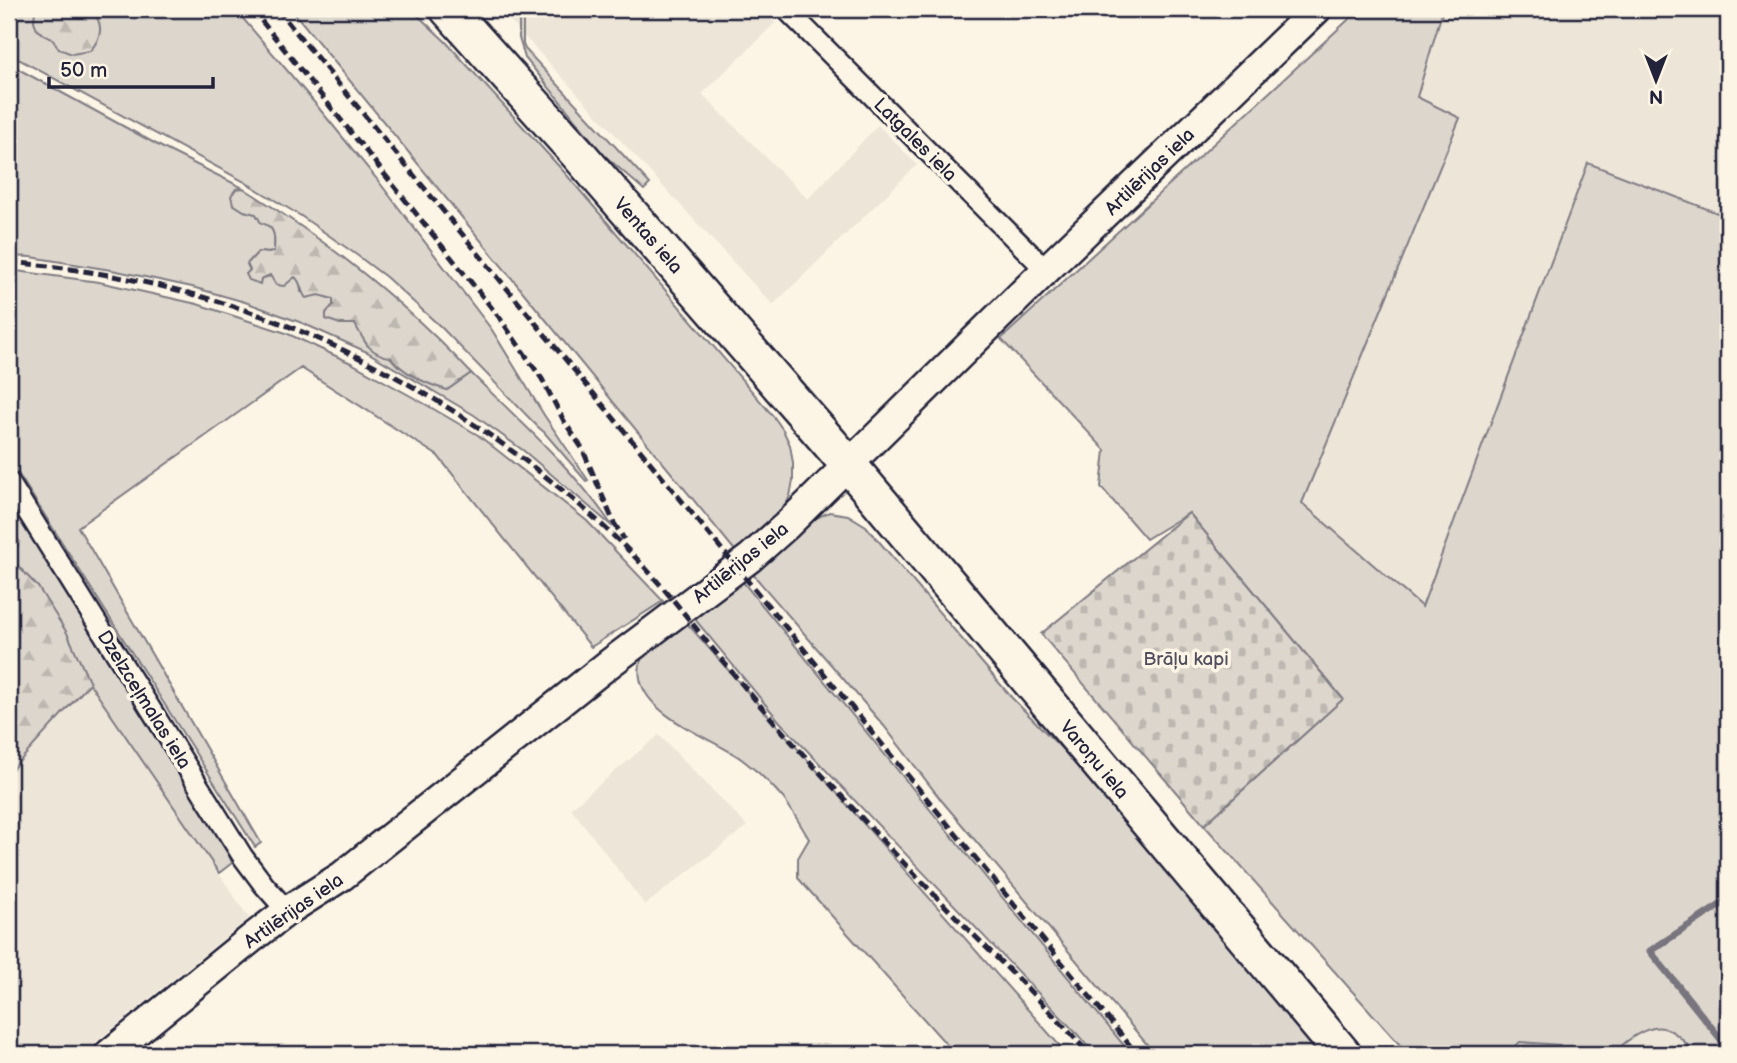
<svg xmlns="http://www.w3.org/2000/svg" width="1737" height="1063" viewBox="0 0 1737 1063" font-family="'Balsamiq Sans',sans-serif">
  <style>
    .built { fill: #ece5d8 }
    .green { fill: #dcd6cc; stroke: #7f7c84; stroke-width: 2 }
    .forest { fill: url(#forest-firs); stroke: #7f7c84; stroke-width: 2 }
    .cemetery { fill: url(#cemetery-stones); stroke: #7f7c84; stroke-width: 2 }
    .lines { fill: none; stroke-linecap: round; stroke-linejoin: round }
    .stream { stroke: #78757e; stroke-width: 7 }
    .street-casing { stroke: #22223b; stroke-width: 24 }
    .secondary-casing { stroke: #22223b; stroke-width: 33 }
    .highway-casing { stroke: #22223b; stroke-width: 40 }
    .street { stroke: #fcf5e5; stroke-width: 19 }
    .secondary { stroke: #fcf5e5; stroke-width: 28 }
    .highway { stroke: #fcf5e5; stroke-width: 35 }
    .rail { stroke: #22223b; stroke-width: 5; stroke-dasharray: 10 5; stroke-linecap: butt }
    .labels { text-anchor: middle; stroke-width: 7; stroke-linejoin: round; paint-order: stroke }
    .street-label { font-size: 19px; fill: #22223b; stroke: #fcf5e5 }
    .park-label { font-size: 19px; fill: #504f5f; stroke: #fcf5e5 }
  </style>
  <defs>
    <pattern id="forest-firs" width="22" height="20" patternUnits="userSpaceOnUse" patternTransform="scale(1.75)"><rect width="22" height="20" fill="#dcd6cc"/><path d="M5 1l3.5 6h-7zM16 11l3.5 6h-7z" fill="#bcb7b0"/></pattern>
    <pattern id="cemetery-stones" width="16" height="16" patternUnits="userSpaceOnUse" patternTransform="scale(1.75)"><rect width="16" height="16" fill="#dcd6cc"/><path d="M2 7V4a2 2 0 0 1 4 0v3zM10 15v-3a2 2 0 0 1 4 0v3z" fill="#bcb7b0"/></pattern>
  </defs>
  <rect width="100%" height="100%" fill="#fcf5e5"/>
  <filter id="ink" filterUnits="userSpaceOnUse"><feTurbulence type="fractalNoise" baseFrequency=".0143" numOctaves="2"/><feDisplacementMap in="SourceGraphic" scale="14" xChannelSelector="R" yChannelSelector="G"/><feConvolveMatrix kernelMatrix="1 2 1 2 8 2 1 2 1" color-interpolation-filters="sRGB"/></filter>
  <g filter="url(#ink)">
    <!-- built -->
    <path class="built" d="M499,9h262l14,14 -73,71 106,105 70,-74 39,40 -144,140z
      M1443,9h285v208l-140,-54 -166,444 -120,-104 158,-384 -43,-22z
      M90,683l159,235 -168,136h-72v-281z
      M659,735l88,91 -102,79 -74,-97z
      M1660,963l68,85v6h-179z"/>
    <!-- green -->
    <path class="green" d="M9,9h28l-2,1 2,20 16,10 6,9 35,-37 -4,-3h145l78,92 63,77 116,152 52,85 44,65 -2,1 -42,-49 -6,-5 -97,-100 -55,-50 -32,-24 -53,-37 -58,-35 -234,-127z
      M291,9h120l35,33 119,131 209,244 9,13 7,15 3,18v18l-3,15 -6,13 -47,44z
      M519,9l4,1v34l2,5 125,135 -6,6 -41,-36 -78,-96 -6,-20z
      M1360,9h83l-26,88 43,21 -158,385 120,104 166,-444 140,54v837h-33c-23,-29 -37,-36 -69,-12 -5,4 -11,11 -18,12 -12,3 -31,0 -44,0v-2l-54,-2 -2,4h-100l-204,-229 139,-126 -154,-186 -43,26 -45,-52 4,-37 -104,-111z
      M9,64l158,86 76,38 -7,1 8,22 12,3 5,8c15,4 14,15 13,29l-5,2 -11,-1 -11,12 3,6 10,9c8,-3 34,-7 39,2 1,1 2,10 2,11l18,3 14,4v6l7,19h15l12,21 23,12 8,9 49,24 24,-17c50,49 103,96 142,154l-89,-76 -50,-36 -107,-63 -65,-29 -57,-21 -53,-15 -75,-16 -86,-14 -22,-1z
      M9,270l90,12 98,22 89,29 65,30 74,41 53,31 109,86 76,80 -72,46 -153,-191 -137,-88 -223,159 183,316 -6,4 -246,-388z
      M9,502l217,346 6,15 -13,10 -129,-189 -52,-97 -26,-27 7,-19 -10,-11z
      M829,512l19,3 18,11 146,172 55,56 56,65 199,235h-167l-213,-253 -58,-75 -133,-154 57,-50z
      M743,582l388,472h-37l-16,-19 -298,-313 -87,-105 42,-34z
      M685,621l382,433h-112l-157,-176v-20l11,-19c-8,-13 -16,-28 -26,-41 -10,-12 -27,-28 -39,-37 -30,-24 -113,-47 -104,-97 1,-5 3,-10 6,-15 9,-10 28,-20 39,-28z"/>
    <!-- forest -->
    <path class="forest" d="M37,9h53c15,15 12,28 0,42l-18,3 -13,-5 -6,-9 -16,-10 -3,-9 1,-11z
      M243,188c83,52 161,113 228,185l-24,17c-21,-6 -43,-17 -57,-33 -21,-3 -26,-16 -35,-33h-15l-14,-5v-6l7,-8v-6l-14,-4 -13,3c-6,-7 -4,-15 -11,-21l-11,9 -8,-1 -6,-10 -9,4 -1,5 -11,-4 -3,-6 4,-4 -3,-6 11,-12 11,1 5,-2c1,-13 2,-25 -13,-28l-5,-9 -12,-3 -11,-7 -2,-8 5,-7z
      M9,530l10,11 -7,19 26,27 29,46 23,50 -81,90v-40l1,-2 -1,-2z
      M1520,1042l40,3 4,9h-56l2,-4z"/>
    <!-- cemetery -->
    <path class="cemetery" d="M1189,513l154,186 -139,126 -163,-191z"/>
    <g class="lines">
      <!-- stream -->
      <path class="stream" d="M1728,900l-78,51 78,97"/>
      <defs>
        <path id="street" d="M786,9l260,261
          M9,482l234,375 21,28 23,26"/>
        <path id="secondary" d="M109,1054l143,-116 35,-27 55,-35 268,-213 140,-105 36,-32 260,-256 271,-261"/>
        <path id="highway" d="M448,9l132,147 268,308 495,590"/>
      </defs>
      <!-- street casing -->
      <use href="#street" class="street-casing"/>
      <!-- secondary casing -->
      <use href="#secondary" class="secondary-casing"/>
      <!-- highway casing -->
      <use href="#highway" class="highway-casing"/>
      <!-- street -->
      <use href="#street" class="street"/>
      <!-- secondary -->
      <use href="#secondary" class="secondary"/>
      <!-- highway -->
      <use href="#highway" class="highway"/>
      <!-- rail -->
      <path class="rail" d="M252,9l247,308 43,62 22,42 18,27 32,75 10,16
        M277,9l860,1045
        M9,262c71,6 142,19 211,40 150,46 300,139 411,251 27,27 52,59 76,89 34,41 68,82 104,121 38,41 75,82 114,122 54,57 112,110 164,169"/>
    </g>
  </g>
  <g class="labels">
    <!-- street labels -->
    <g class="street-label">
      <text transform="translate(916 139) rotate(45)" y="7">Latgales iela</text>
      <text transform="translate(1149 171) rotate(-44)" y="7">Artilērijas iela</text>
      <text transform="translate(649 235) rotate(49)" y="7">Ventas iela</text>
      <text transform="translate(740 562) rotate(-39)" y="7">Artilērijas iela</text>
      <text transform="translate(145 699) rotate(58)" y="7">Dzelzceļmalas iela</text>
      <text transform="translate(1095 759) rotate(50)" y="7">Varoņu iela</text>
      <text transform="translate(293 910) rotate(-35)" y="7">Artilērijas iela</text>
    </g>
    <!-- park labels -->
    <g class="park-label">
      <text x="1186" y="665">Brāļu kapi</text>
    </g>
  </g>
  <!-- margin -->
  <rect width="1737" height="1063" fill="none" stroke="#fcf5e5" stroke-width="35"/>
  <rect x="18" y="18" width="1702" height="1028" fill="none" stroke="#22223b" stroke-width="2.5" filter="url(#ink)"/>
  <!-- north arrow -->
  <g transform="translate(1656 80) rotate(180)" stroke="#fcf5e5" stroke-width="5" paint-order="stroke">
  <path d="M0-5L12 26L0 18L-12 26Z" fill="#22223b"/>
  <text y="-10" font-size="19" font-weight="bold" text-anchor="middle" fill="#22223b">N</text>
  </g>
  <!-- scale -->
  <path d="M49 77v10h164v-10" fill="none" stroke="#22223b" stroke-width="3.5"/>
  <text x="60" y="77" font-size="21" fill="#22223b" stroke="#fcf5e5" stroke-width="5" paint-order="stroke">50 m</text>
</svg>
